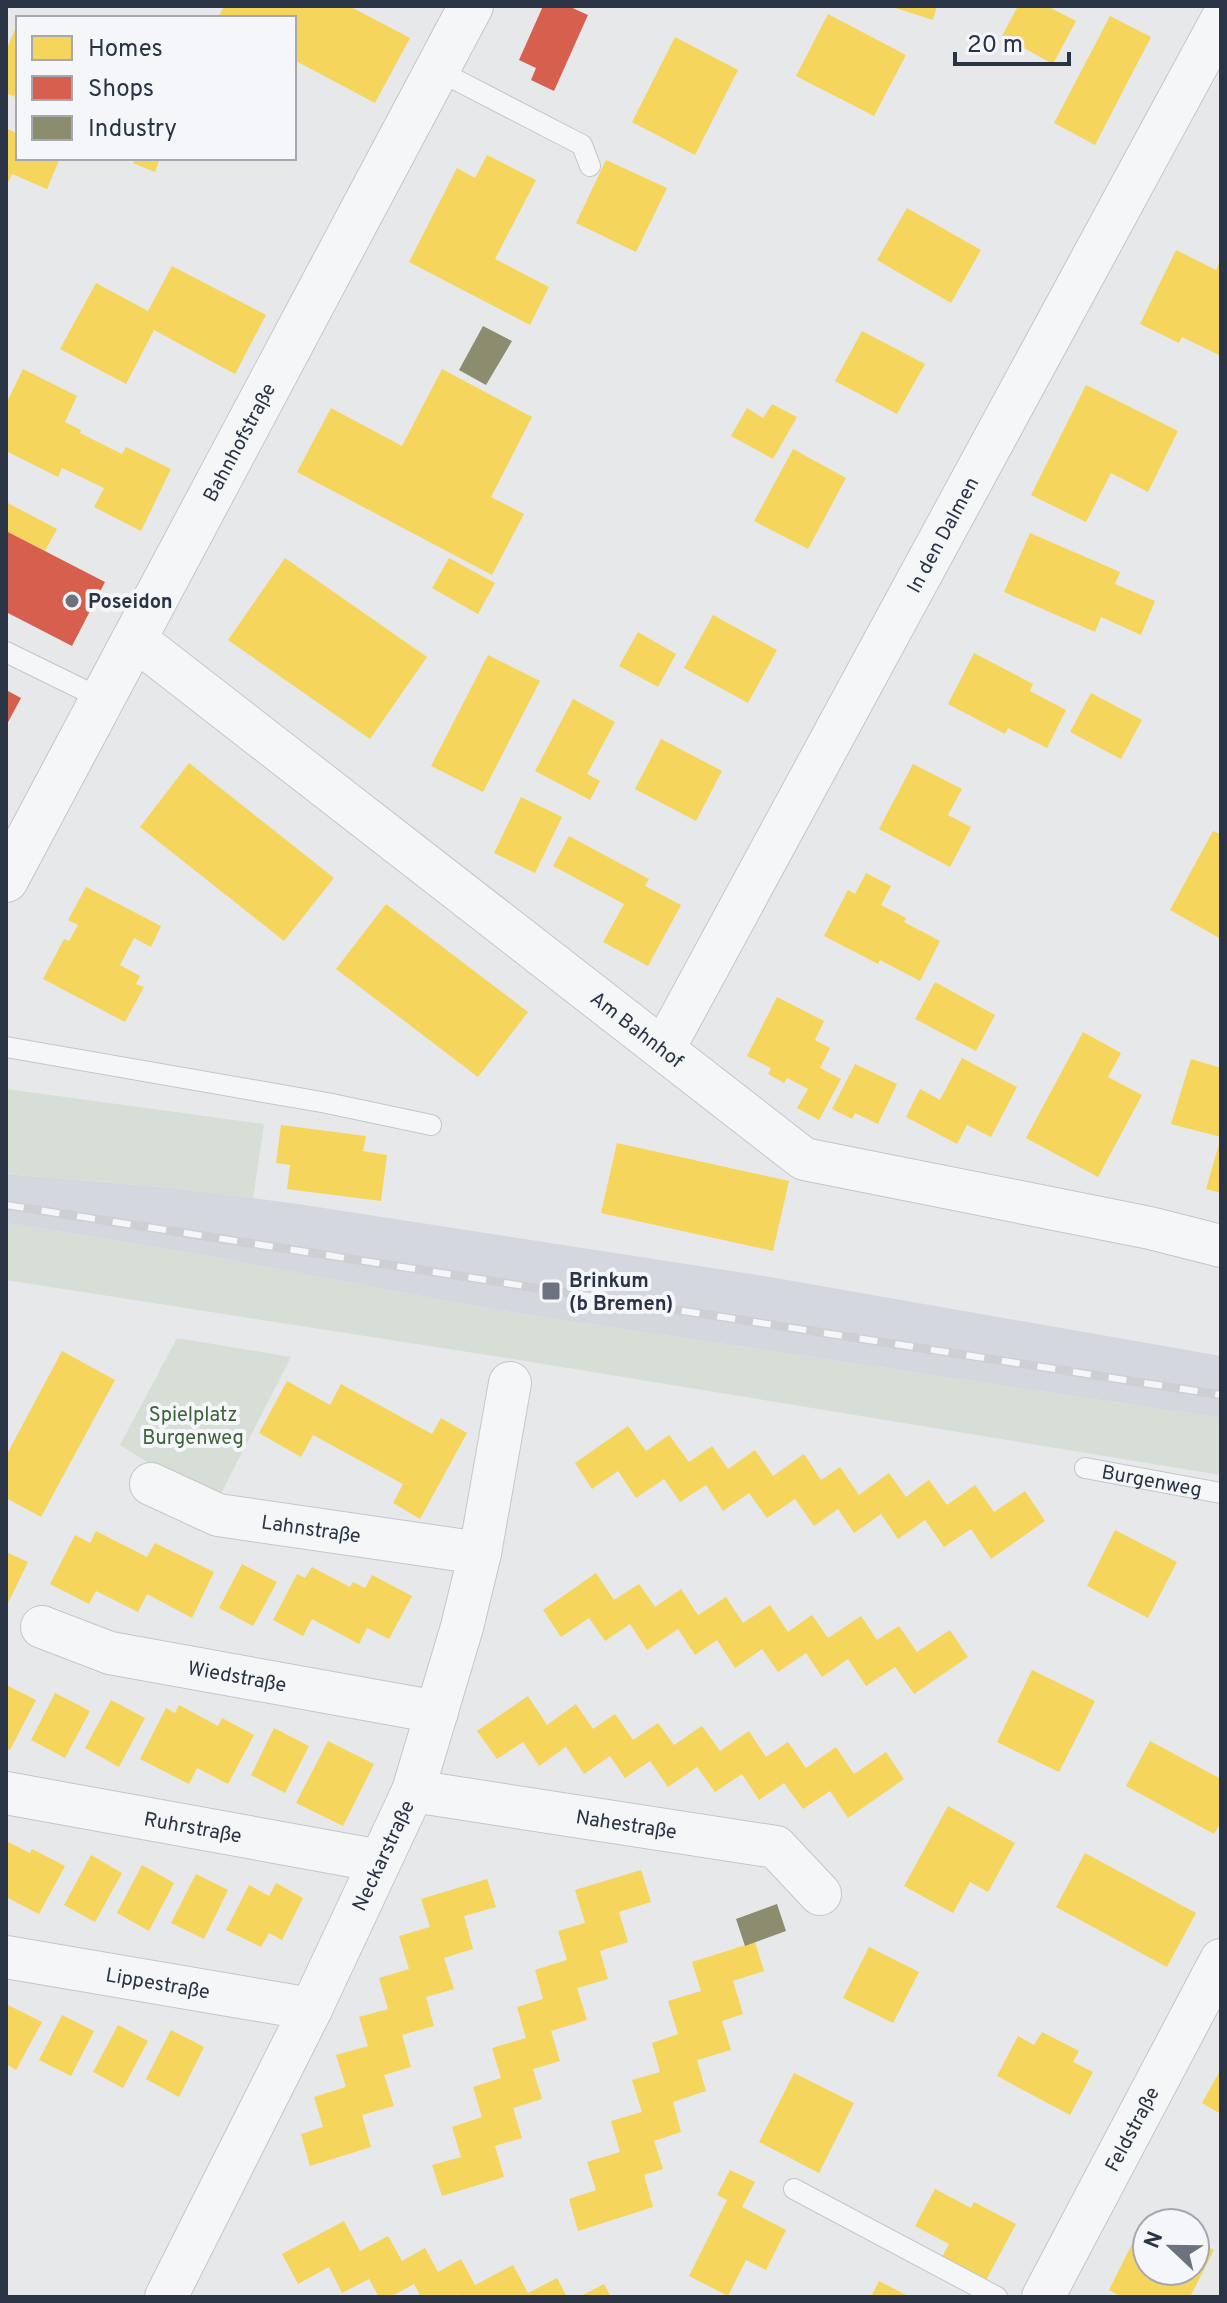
<svg xmlns="http://www.w3.org/2000/svg" width="1227" height="2303" viewBox="0 0 1227 2303" font-family="Overpass,sans-serif">
  <style>
    .built { fill: #d4d7dd }
    .green { fill: #d6ded6 }
    .homes { fill: #f6d55c }
    .shops { fill: #d6604d }
    .industry { fill: #8c8c6e }
    .lines { fill: none; stroke-linecap: round; stroke-linejoin: round }
    .service-casing { stroke: #c4c6c8; stroke-width: 22 }
    .minor-casing { stroke: #c4c6c8; stroke-width: 44 }
    .tertiary-casing { stroke: #c4c6c8; stroke-width: 46 }
    .service { stroke: #f5f6f7; stroke-width: 20 }
    .minor { stroke: #f5f6f7; stroke-width: 42 }
    .tertiary { stroke: #f5f6f7; stroke-width: 44 }
    .rail-casing { stroke: #cecfd2; stroke-width: 9 }
    .rail { stroke: #f4f6f9; stroke-width: 6; stroke-dasharray: 18; stroke-linecap: butt }
    .poi-dot { fill: #6c737f; stroke: #f4f6f9; stroke-width: 3 }
    .labels { text-anchor: middle; stroke-width: 8; stroke-linejoin: round; paint-order: stroke }
    .street-label { font-size: 20px; fill: #2b3445; stroke: #f4f6f9 }
    .poi-label { font-size: 20px; font-weight: bold; fill: #2b3445; stroke: #f4f6f9; text-anchor: start }
    .park-label { font-size: 20px; fill: #3f6138; stroke: #f4f6f9 }
  </style>
  <rect width="100%" height="100%" fill="#e6e8ea"/>
  <!-- built -->
  <path class="built" d="M6,1174l167,14 125,16 466,72 457,80v62l-725,-108 -309,-58 -181,-29z"/>
  <!-- green -->
  <path class="green" d="M6,1089l258,35 -11,74 -80,-10 -167,-14z
    M6,1223l181,29 309,58 725,108v57l-708,-116 -507,-79z
    M177,1338l114,19 -76,148 -95,-60z"/>
  <!-- homes -->
  <path class="homes" d="M224,6h125l61,32 -35,65 -81,-43v-42h-76z
    M889,6h48l-4,14z
    M1018,6h29l29,15 -23,43 -51,-28z
    M828,14l78,41 -32,61 -78,-40z
    M1110,16l41,21 -56,108 -41,-22z
    M18,22v76l-12,-5v-42z
    M675,37l63,33 -43,85 -63,-33z
    M6,128l12,6v24h42l-13,31 -35,-15 -6,13z
    M487,155l49,25 -41,79 54,28 -19,38 -121,-63 48,-94 18,10z
    M136,158h24l-5,14 -22,-9z
    M606,160l61,28 -31,64 -60,-29z
    M907,208l74,42 -30,53 -74,-43z
    M1176,250l40,20 5,-11v97l-39,-19 -3,6 -39,-19z
    M172,266l94,49 -31,59 -81,-44 -28,54 -66,-35 36,-66 52,28z
    M862,331l63,33 -28,50 -62,-33z
    M23,369l54,27 -12,26 16,8 -1,3 42,21 4,-7 45,22 -30,62 -47,-24 10,-19 -42,-20 -4,9 -52,-26v-47z
    M442,369l90,48 -41,80 33,17 -32,61 -195,-103 34,-64 71,38z
    M1086,385l92,46 -30,61 -37,-19 -25,49 -55,-27z
    M772,404l25,13 -24,42 -42,-23 16,-28 16,10z
    M793,449l53,29 -38,71 -54,-28z
    M6,502l51,27 -12,22 -39,-20z
    M1030,533l90,39 -5,12 40,17 -14,34 -40,-18 -6,15 -91,-40z
    M285,558l142,99 -57,82 -142,-99z
    M449,558l46,25 -17,31 -46,-26z
    M713,615l64,35 -29,53 -64,-35z
    M638,632l38,22 -18,33 -39,-21z
    M974,653l59,31 -3,7 36,19 -19,38 -39,-20 -3,6 -57,-30z
    M488,655l52,26 -57,111 -52,-26z
    M1091,693l51,27 -21,39 -51,-27z
    M573,699l42,23 -28,52 13,7 -10,19 -55,-29z
    M661,739l61,32 -26,50 -61,-32z
    M189,763l145,115 -50,63 -144,-114z
    M913,764l49,25 -14,26 23,12 -21,40 -71,-38z
    M521,797l41,20 -27,56 -41,-20z
    M1213,831l8,4v104l-51,-29z
    M569,836l80,43 -4,7 36,19 -33,61 -45,-24 21,-38 -71,-38z
    M866,873l25,13 -10,19 25,13 -2,4 36,19 -20,40 -40,-21 -2,4 -54,-28 24,-46 7,4z
    M86,887l75,39 -10,21 -17,-9 -14,27 20,11 -4,8 8,3 -19,35 -82,-43 21,-40 5,2 9,-16 -10,-5z
    M386,904l142,108 -50,65 -142,-108z
    M935,982l60,33 -19,36 -61,-32z
    M777,997l47,24 -9,19 15,8 -10,20 21,11 -22,41 -22,-12 11,-19 -21,-11 -3,5 -16,-9 3,-6 -24,-12z
    M1083,1032l38,21 -13,24 34,18 -44,82 -72,-39z
    M962,1058l55,29 -26,50 -24,-12 -10,19 -51,-27 14,-28 20,11z
    M1191,1059l30,9v69l-50,-13z
    M855,1064l42,20 -19,40 -23,-11 -3,6 -20,-10z
    M281,1125l85,11 -3,15 24,4 -6,46 -94,-12 3,-24 -14,-2z
    M1221,1137v56l-15,-4z
    M617,1143l172,38 -16,70 -172,-38z
    M62,1351l53,29 -74,137 -35,-19v-42z
    M287,1381l43,24 11,-21 91,50 9,-16 26,15 -47,86 -27,-16 10,-19 -90,-49 -12,22 -42,-24z
    M628,1426l18,25 23,-16 20,27 23,-16 16,23 27,-19 18,26 31,-22 17,26 19,-13 19,28 30,-22 17,24 23,-17 18,25 28,-20 19,27 31,-21 20,30 -54,38 -20,-30 -27,18 -19,-27 -27,19 -17,-25 -27,19 -16,-24 -24,17 -19,-27 -28,19 -18,-25 -26,18 -17,-26 -26,17 -16,-23 -28,19 -18,-27 -26,18 -17,-26z
    M1115,1530l62,32 -29,56 -61,-32z
    M96,1531l51,26 8,-14 59,29 -22,46 -45,-24 -9,18 -42,-21 -7,13 -39,-20 25,-49 15,8z
    M6,1552l22,10 -22,45z
    M242,1564l35,18 -24,44 -34,-18z
    M312,1567l38,20 3,-5 12,6 7,-13 40,21 -23,43 -22,-11 -8,16 -47,-25 -9,17 -30,-16 24,-46 8,4z
    M596,1573l18,27 25,-16 16,23 26,-18 17,26 28,-18 17,26 27,-18 18,27 24,-17 16,23 33,-22 16,24 22,-14 18,26 33,-22 18,27 -54,37 -19,-27 -29,19 -18,-27 -26,18 -16,-24 -28,19 -16,-23 -27,19 -18,-28 -22,15 -17,-26 -31,21 -17,-26 -25,17 -16,-23 -28,19 -18,-27z
    M1032,1670l63,31 -36,71 -62,-30z
    M6,1685l30,15 -26,50 -4,-2z
    M55,1693l35,18 -25,47 -34,-18z
    M528,1696l19,29 29,-21 17,25 22,-15 18,26 25,-17 16,22 28,-19 18,25 29,-20 17,26 22,-15 18,26 30,-21 18,27 32,-22 18,27 -56,39 -18,-27 -27,18 -19,-26 -25,17 -17,-26 -27,18 -18,-25 -29,20 -18,-26 -25,17 -15,-22 -26,18 -18,-27 -27,19 -16,-24 -26,17 -20,-28z
    M111,1700l34,18 -26,49 -34,-19z
    M179,1705l39,21 4,-8 32,17 -26,49 -31,-16 -8,16 -49,-25 26,-51 9,5z
    M274,1728l35,18 -24,47 -34,-18z
    M328,1741l46,23 -31,62 -47,-23z
    M1150,1741l71,38v43l-7,12 -88,-48z
    M948,1806l67,37 -27,49 -18,-10 -17,31 -49,-27z
    M6,1841l24,12 2,-4 33,17 -26,48 -33,-17z
    M1085,1853l111,60 -29,54 -111,-60z
    M91,1855l31,18 -27,49 -31,-17z
    M142,1865l32,18 -25,48 -32,-18z
    M641,1870l10,32 -32,10 9,30 -28,9 8,28 -31,9 10,32 -36,11 9,30 -27,8 9,30 -29,9 9,30 -27,8 9,31 -62,19 -10,-31 29,-8 -9,-30 30,-10 -9,-30 28,-9 -9,-30 34,-10 -9,-31 26,-8 -8,-29 32,-10 -9,-29 27,-8 -10,-33z
    M196,1874l32,16 -24,49 -33,-16z
    M487,1879l9,28 -32,9 9,33 -29,9 10,31 -28,8 8,29 -32,9 9,32 -27,8 10,31 -32,9 9,32 -61,19 -9,-32 22,-7 -9,-30 32,-10 -10,-32 32,-9 -9,-29 29,-8 -9,-31 30,-9 -10,-33 31,-9 -9,-28z
    M276,1883l27,15 -21,42 -13,-7 -8,14 -35,-17 23,-45 20,11z
    M755,1942l9,29 -31,10 10,33 -21,7 9,29 -34,10 9,31 -33,11 8,30 -27,9 9,28 -19,6 9,32 -75,24 -9,-32 27,-9 -9,-28 33,-10 -9,-31 31,-9 -10,-32 28,-8 -8,-29 26,-9 -10,-33 33,-10 -9,-29z
    M869,1947l50,25 -26,51 -50,-25z
    M8,2005l34,17 -26,48 -10,-6v-55z
    M62,2015l32,16 -23,45 -32,-16z
    M118,2025l30,16 -25,47 -30,-16z
    M171,2030l33,17 -25,50 -33,-18z
    M1042,2032l37,19 -6,11 20,10 -23,43 -73,-39 21,-40 16,9z
    M1221,2069v45l-19,-11z
    M794,2073l60,30 -35,70 -60,-31z
    M730,2170l25,12 -13,25 44,23 -20,40 -20,-10 -18,36 -39,-20 38,-76 -10,-5z
    M935,2189l36,19 3,-6 42,22 -31,58 -44,-23 8,-15 -34,-18z
    M1146,2216l14,7h-13v48h48v-30l19,9 -24,47h-68l-13,-7z
    M344,2221l16,30 28,-15 14,25 23,-13 13,24 23,-13 14,26 38,-20 15,28 29,-15 10,19h-108l-1,-3 -5,3h-32l-7,-13 -24,13h-11l-10,-18 -27,14 -13,-26 -31,17 -16,-30z
    M879,2281l31,16h-39z
    M604,2284l7,13h-32z"/>
  <!-- shops -->
  <path class="shops" d="M543,6h25l20,9 -34,76 -23,-11 5,-12 -17,-8z
    M6,531l99,51 -33,64 -66,-34z
    M6,690l15,8 -15,28z"/>
  <!-- industry -->
  <path class="industry" d="M483,326l29,15 -26,44 -27,-15z
    M777,1904l9,27 -41,15 -9,-27z"/>
  <g class="lines">
    <defs>
      <g id="service">
        <path d="M437,70l145,75 8,21"/>
        <path d="M6,652l96,47"/>
        <path d="M6,1047l321,56 104,22"/>
        <path id="s1" d="M1085,1468l136,25"/>
        <path d="M794,2189l203,108"/>
      </g>
      <g id="minor">
        <path id="s2" d="M135,639l669,520 346,69 71,18"/>
        <path id="s3" d="M664,1048l557,-1027"/>
        <path id="s4" d="M151,1484l67,31 262,38"/>
        <path id="s5" d="M42,1627l68,26 327,59"/>
        <path id="s6" d="M413,1791l363,56 44,47"/>
        <path id="s7" d="M6,1793l374,68"/>
        <path id="s8" d="M6,1957l305,52"/>
        <path id="s9" d="M166,2297l145,-288 102,-218 49,-164 18,-74 30,-170"/>
        <path id="s10" d="M1043,2297l178,-337"/>
      </g>
      <g id="tertiary">
        <path id="s11" d="M6,880l465,-874"/>
      </g>
    </defs>
    <!-- service casing -->
    <use href="#service" class="service-casing"/>
    <!-- minor casing -->
    <use href="#minor" class="minor-casing"/>
    <!-- tertiary casing -->
    <use href="#tertiary" class="tertiary-casing"/>
    <!-- service -->
    <use href="#service" class="service"/>
    <!-- minor -->
    <use href="#minor" class="minor"/>
    <!-- tertiary -->
    <use href="#tertiary" class="tertiary"/>
    <defs>
      <path id="rail" d="M6,1205l1215,190"/>
    </defs>
    <!-- rail casing -->
    <use href="#rail" class="rail-casing"/>
    <!-- rail -->
    <use href="#rail" class="rail"/>
  </g>
  <!-- markers -->
  <g class="poi-dot">
    <circle cx="72" cy="601" r="8"/>
    <rect x="541" y="1281" width="20" height="20" rx="4"/>
  </g>
  <g class="labels">
    <!-- street labels -->
    <g class="street-label">
      <text dy="7" stroke="none"><textPath href="#s11" startOffset="496">Bahnhofstraße</textPath></text>
      <text dy="7" stroke="none"><textPath href="#s3" startOffset="584">In den Dalmen</textPath></text>
      <text dy="7" stroke="none"><textPath href="#s2" startOffset="636">Am Bahnhof</textPath></text>
      <text dy="7" stroke="none"><textPath href="#s1" startOffset="68">Burgenweg</textPath></text>
      <text dy="7" stroke="none"><textPath href="#s4" startOffset="168">Lahnstraße</textPath></text>
      <text dy="7" stroke="none"><textPath href="#s5" startOffset="202">Wiedstraße</textPath></text>
      <text dy="7" stroke="none"><textPath href="#s6" startOffset="216">Nahestraße</textPath></text>
      <text dy="7" stroke="none"><textPath href="#s7" startOffset="190">Ruhrstraße</textPath></text>
      <text dy="7" stroke="none"><textPath href="#s9" startOffset="492">Neckarstraße</textPath></text>
      <text dy="7" stroke="none"><textPath href="#s8" startOffset="154">Lippestraße</textPath></text>
      <text dy="7" stroke="none"><textPath href="#s10" startOffset="190">Feldstraße</textPath></text>
    </g>
    <!-- poi labels -->
    <g class="poi-label">
      <text x="88" y="608">Poseidon</text>
      <text x="569" y="1287">Brinkum<tspan x="569" dy="23">(b Bremen)</tspan></text>
    </g>
    <!-- park labels -->
    <g class="park-label">
      <text x="193" y="1421">Spielplatz<tspan x="193" dy="23">Burgenweg</tspan></text>
    </g>
  </g>
  <!-- border -->
  <rect width="1227" height="2303" fill="none" stroke="#2b3445" stroke-width="16"/>
  <!-- legend -->
  <rect x="16" y="16" width="280" height="144" fill="#f4f6f9" stroke="#a4a8b1" stroke-width="2"/>
  <rect x="32" y="36" width="40" height="24" fill="#f6d55c" stroke="#a4a8b1" stroke-width="2"/>
  <text x="88" y="56" font-size="24" fill="#2b3445">Homes</text>
  <rect x="32" y="76" width="40" height="24" fill="#d6604d" stroke="#a4a8b1" stroke-width="2"/>
  <text x="88" y="96" font-size="24" fill="#2b3445">Shops</text>
  <rect x="32" y="116" width="40" height="24" fill="#8c8c6e" stroke="#a4a8b1" stroke-width="2"/>
  <text x="88" y="136" font-size="24" fill="#2b3445">Industry</text>
  <!-- north arrow -->
  <g transform="translate(1171 2247) rotate(292)"><circle r="38" fill="#f4f6f9" stroke="#a4a8b1" stroke-width="2"/>
  <path d="M0-6L14 30L0 20L-14 30Z" fill="#6c737f"/>
  <text y="-12" font-size="22" font-weight="bold" text-anchor="middle" fill="#2b3445">N</text>
  </g>
  <!-- scale -->
  <path d="M955 52v12h114v-12" fill="none" stroke="#2b3445" stroke-width="4"/>
  <text x="967" y="52" font-size="24" fill="#2b3445" stroke="#f4f6f9" stroke-width="6" paint-order="stroke">20 m</text>
</svg>
